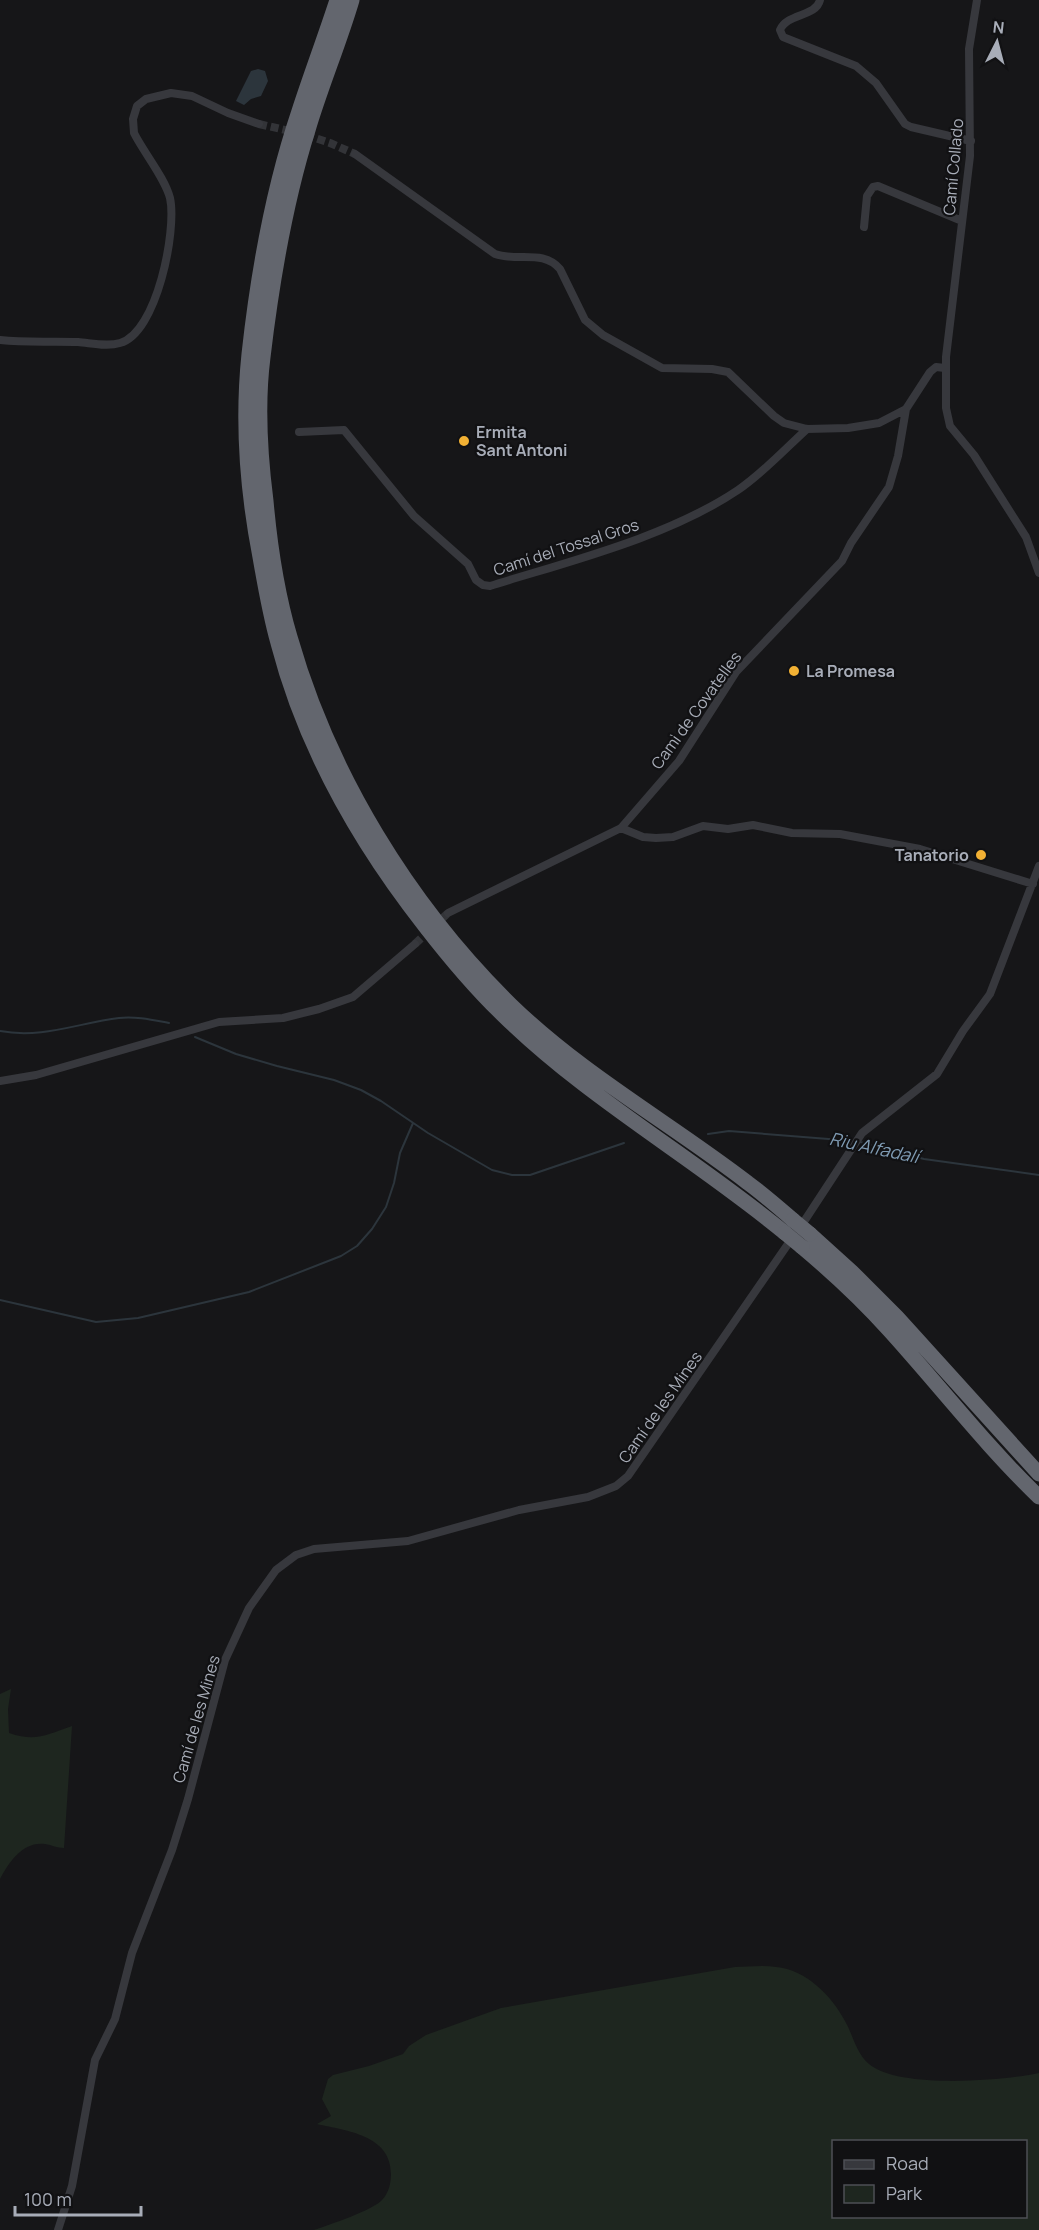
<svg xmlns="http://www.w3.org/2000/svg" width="1039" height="2230" viewBox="0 0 1039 2230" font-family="Manrope,sans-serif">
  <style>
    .green { fill: #1e261f; fill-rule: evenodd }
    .water { fill: #2c353c }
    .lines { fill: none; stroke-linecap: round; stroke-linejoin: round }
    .stream { stroke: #2c353c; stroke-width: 2 }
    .minor-tunnel { stroke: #333438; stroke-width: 8; stroke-dasharray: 8 4; stroke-linecap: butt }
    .minor { stroke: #37383d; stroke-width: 8 }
    .motorway { stroke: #63666e; stroke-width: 15 }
    .motorway-bridge { stroke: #63666e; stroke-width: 15 }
    .poi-dot { fill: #f2b134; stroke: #111113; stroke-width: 2 }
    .labels { text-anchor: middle; stroke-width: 4.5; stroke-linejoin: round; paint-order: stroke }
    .street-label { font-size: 16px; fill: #a8adb8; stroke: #111113 }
    .poi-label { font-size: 16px; font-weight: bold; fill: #a8adb8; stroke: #111113; text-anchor: start }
    .water-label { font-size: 18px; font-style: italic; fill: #7f9bb3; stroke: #111113 }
  </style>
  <rect width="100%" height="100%" fill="#161618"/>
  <!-- green -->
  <path class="green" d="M11,1689l-3,20 1,24c27,9 37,2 63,-7l-8,122c-7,0 -12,-3 -19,-4 -22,-3 -36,18 -45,35v-185z
    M735,1967c13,0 28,-2 41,0 30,3 55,28 69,54 8,14 11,32 24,43 29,25 134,17 170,9v157h-725c15,-5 59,-20 68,-30 7,-7 9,-18 9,-26 0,-39 -44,-43 -74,-50l14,-8 -9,-17 6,-20 5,-4 36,-9 34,-12 6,-8 17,-11 75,-27zM834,2142h192v74h-192z"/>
  <!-- water -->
  <path class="water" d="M258,69l7,2 3,10 -7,15 -10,3 -7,6 -8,-4 15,-30z"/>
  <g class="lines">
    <!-- stream -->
    <path class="stream" d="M0,1031c42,8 78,-8 119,-13 16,-2 34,2 50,5
      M195,1037l41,17 41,12 57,14 27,10 20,11 47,32 64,37 20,5h18l94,-32
      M708,1134l21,-3 125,10
      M860,1142l64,17 115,16
      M0,1300l96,22 42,-4 111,-26 92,-36 16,-10 15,-17 14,-22 8,-24 6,-30 13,-30"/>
    <!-- minor-tunnel -->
    <path class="minor-tunnel" d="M259,124l35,8
      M306,135l24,8 25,11
      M415,944l33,-31"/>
    <!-- minor -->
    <path class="minor" d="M820,0c-4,17 -33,13 -40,30l3,7 73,29 20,17 29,41 6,3 60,14
      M977,0l-8,49 1,107 -24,201v51l4,18 24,29 52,82 13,36
      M355,154l140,100c23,8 48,-5 65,15l25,51 18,15 59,33 50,1 16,3 46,44 10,7 23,6 41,-1 31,-5 27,-14
      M864,227l3,-31 6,-9 5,-1 84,35
      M0,340c26,3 52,1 78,2 13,1 29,5 42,1 37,-10 57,-113 50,-145 -5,-20 -26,-45 -36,-65l-1,-14 4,-13 9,-7 25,-6 21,3 36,17 31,11
      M299,432l45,-2 70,86 54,48 8,16 7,5 7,1c80,-25 178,-49 248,-96 24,-16 47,-41 69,-61
      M621,828l22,9 13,1 17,-1 30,-11 25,3 25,-4 39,8 48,1 80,15 113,35
      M448,913l173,-85 58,-67 57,-89 106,-111 9,-18 38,-56 9,-31 8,-47 24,-37 6,-5 9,1
      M0,1081l36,-6 183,-53 64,-4 36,-9 34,-12 62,-53
      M805,1220l57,-87 75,-59 26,-43 27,-37 49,-128
      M58,2230l14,-44 23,-126 20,-41 17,-66 40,-103 16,-51 37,-139 24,-52 27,-38 20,-15 18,-6 94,-8 111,-31 69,-13 28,-11 12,-10 160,-232"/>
    <!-- motorway -->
    <path class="motorway" d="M337,0c-12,37 -26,74 -38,111 -26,77 -41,161 -50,243 -7,67 -2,136 11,203 5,29 10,58 18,86 27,104 81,199 147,283 24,31 49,61 77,88 85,84 191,143 283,219
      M352,0c-13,44 -31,86 -44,130 -23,73 -36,151 -45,227 -6,47 -3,97 3,144 4,45 11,92 24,136 39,137 119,268 221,368 71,69 159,118 237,178 15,11 30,24 45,37
      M810,1234l42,38 45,45 142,157
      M802,1247c31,26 60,53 87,83 50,55 96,115 150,167"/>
    <!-- motorway-bridge -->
    <path class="motorway-bridge" d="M793,1220l17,14
      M785,1233l17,14"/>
  </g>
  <!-- markers -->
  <g class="poi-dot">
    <circle cx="464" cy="441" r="6"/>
    <circle cx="794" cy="671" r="6"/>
    <circle cx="981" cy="855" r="6"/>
  </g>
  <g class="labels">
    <!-- street labels -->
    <g class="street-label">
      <text transform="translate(953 167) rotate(-85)" y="6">Camí Collado</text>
      <text transform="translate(566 547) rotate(-18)" y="6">Camí del Tossal Gros</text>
      <text transform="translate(696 710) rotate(-54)" y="6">Camì de Covatelles</text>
      <text transform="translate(660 1407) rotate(-55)" y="6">Camí de les Mines</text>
      <text transform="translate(196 1719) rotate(-74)" y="6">Camí de les Mines</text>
    </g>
    <!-- poi labels -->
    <g class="poi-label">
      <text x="476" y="438">Ermita<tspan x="476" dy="18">Sant Antoni</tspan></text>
      <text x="806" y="677">La Promesa</text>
      <text x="969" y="861" text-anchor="end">Tanatorio</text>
    </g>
    <!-- water labels -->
    <g class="water-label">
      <text transform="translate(874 1148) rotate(12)" y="6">Riu Alfadalí</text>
    </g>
  </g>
  <!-- legend -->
  <rect x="832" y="2140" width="195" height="78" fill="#111113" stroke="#4d4f55" stroke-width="1.5"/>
  <rect x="844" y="2160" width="30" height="9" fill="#37383d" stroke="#4d4f55" stroke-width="1.5"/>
  <text x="886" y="2170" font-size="18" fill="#a8adb8">Road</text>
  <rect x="844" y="2185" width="30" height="18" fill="#1e261f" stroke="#4d4f55" stroke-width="1.5"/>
  <text x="886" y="2200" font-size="18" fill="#a8adb8">Park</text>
  <!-- north arrow -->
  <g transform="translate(997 42) rotate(6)" stroke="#111113" stroke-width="4.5" paint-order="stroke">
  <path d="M0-4.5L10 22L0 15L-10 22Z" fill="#a8adb8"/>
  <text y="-9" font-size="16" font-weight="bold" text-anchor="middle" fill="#a8adb8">N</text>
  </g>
  <!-- scale -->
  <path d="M15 2206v9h126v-9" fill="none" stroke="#a8adb8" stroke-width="3"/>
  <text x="24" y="2206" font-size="18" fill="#a8adb8" stroke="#111113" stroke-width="4.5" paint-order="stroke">100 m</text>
</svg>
